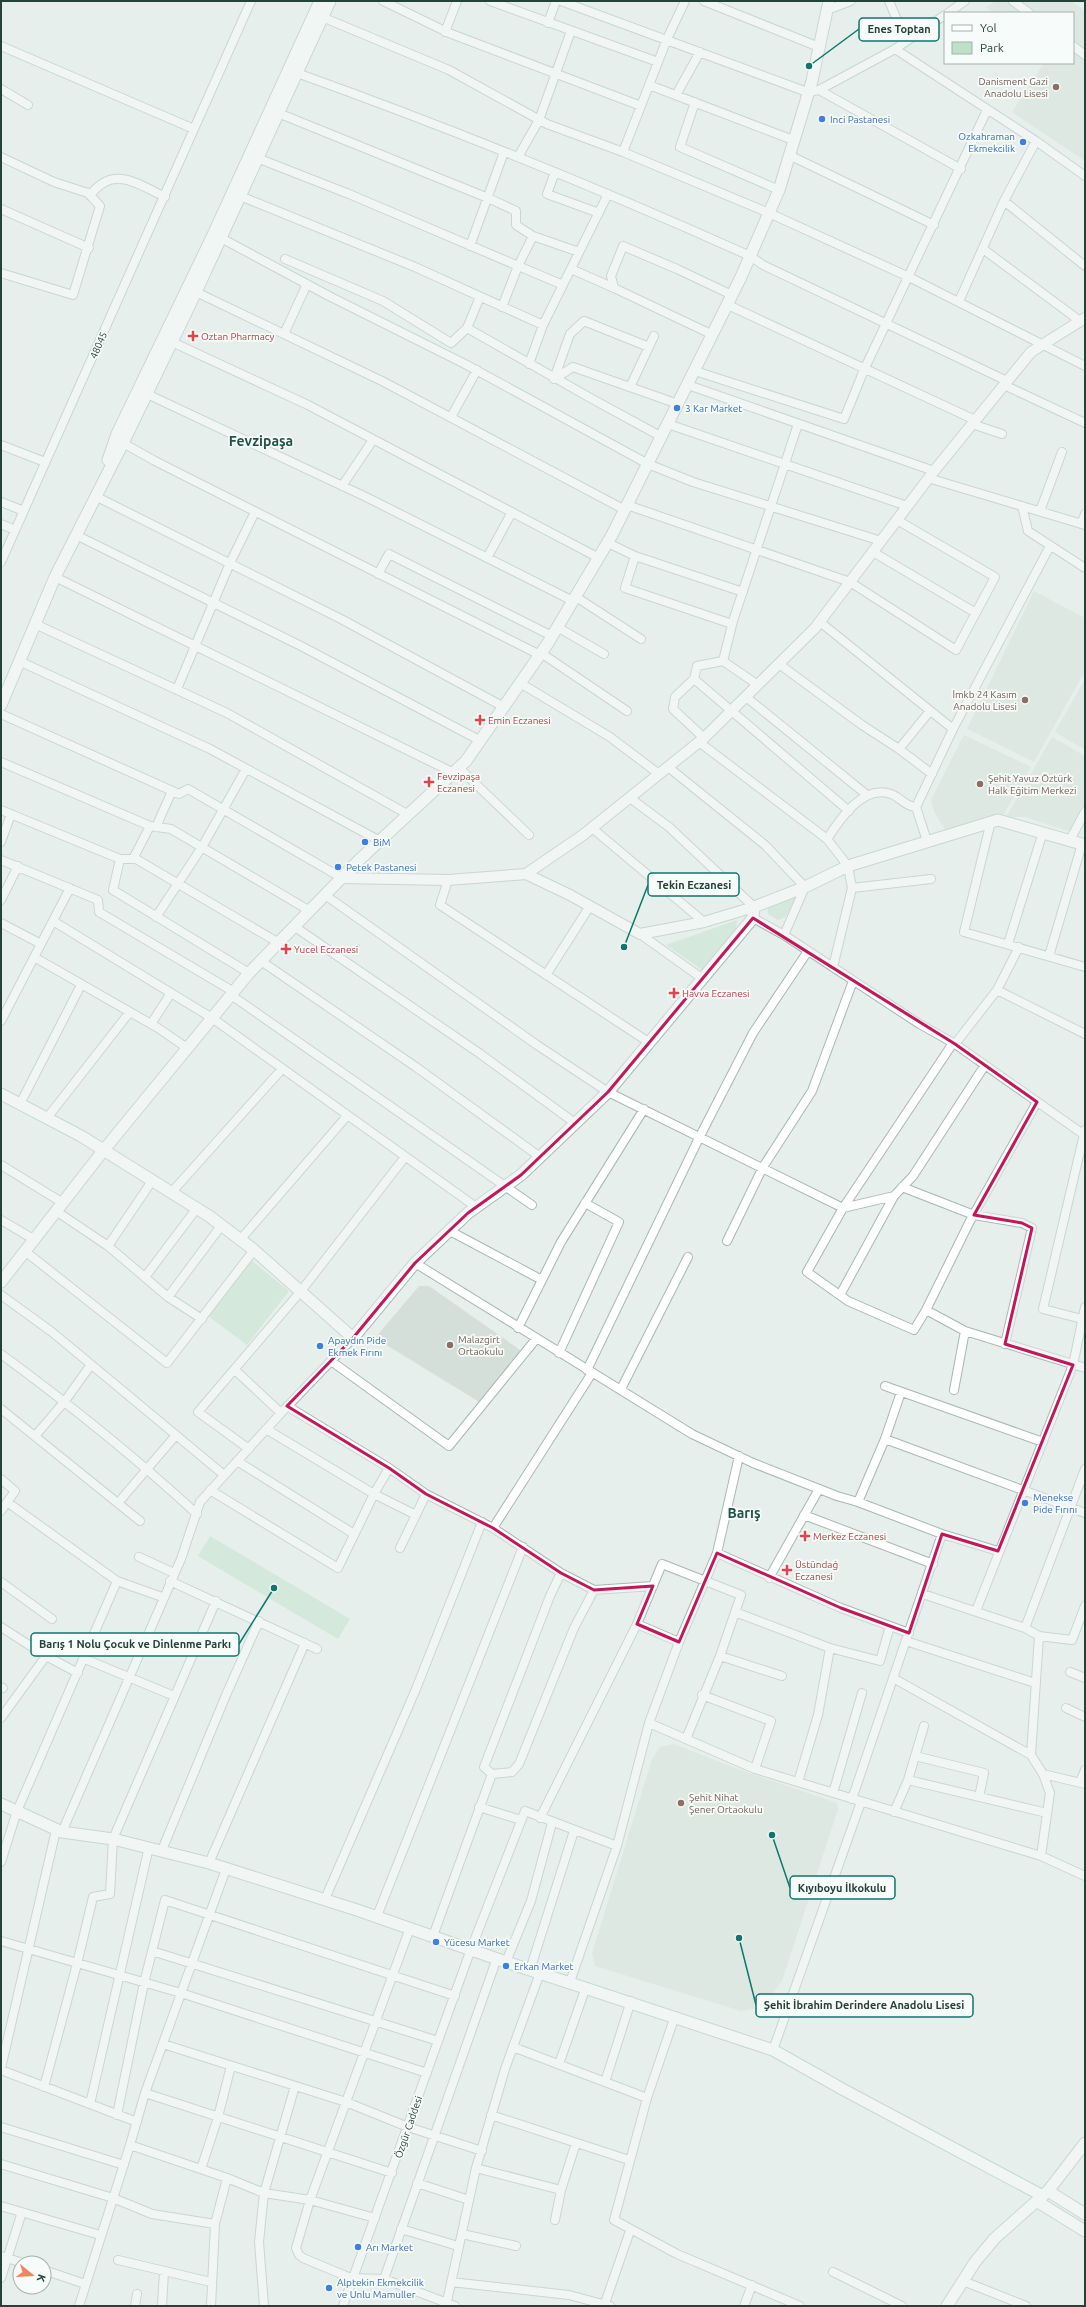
<svg xmlns="http://www.w3.org/2000/svg" width="1086" height="2307" viewBox="0 0 1086 2307" font-family="Ubuntu,sans-serif">
  <style>
    .built { fill: #d4dfda }
    .green { fill: #bfe0c8 }
    .lines { fill: none; stroke-linecap: round; stroke-linejoin: round }
    .minor-casing { stroke: #a8b8b2; stroke-width: 10 }
    .tertiary-casing { stroke: #a8b8b2; stroke-width: 12 }
    .secondary-casing { stroke: #a4bbb3; stroke-width: 13 }
    .minor { stroke: #fff; stroke-width: 8 }
    .tertiary { stroke: #fff; stroke-width: 10 }
    .secondary { stroke: #fff; stroke-width: 11 }
    .marked { fill: none; stroke: #c2185b; stroke-width: 3; stroke-linejoin: round }
    .education-dot { fill: #8d6e63; stroke: #f7fbf9; stroke-width: 1.5 }
    .shop-dot { fill: #3f7fe0; stroke: #f7fbf9; stroke-width: 1.5 }
    .health-dot { fill: #e0444e; stroke: #f7fbf9; stroke-width: 1.5 }
    .labels { text-anchor: middle; stroke-width: 3.5; stroke-linejoin: round; paint-order: stroke }
    .education-label { font-size: 10px; fill: #785e54; stroke: #f7fbf9; text-anchor: start }
    .shop-label { font-size: 10px; fill: #366cbe; stroke: #f7fbf9; text-anchor: start }
    .health-label { font-size: 10px; fill: #be3a42; stroke: #f7fbf9; text-anchor: start }
    .street-label { font-size: 10px; fill: #24423a; stroke: #f7fbf9 }
    .district-label { font-size: 14px; font-weight: bold; fill: #1f5548; stroke: #f7fbf9 }
    .leader { fill: none; stroke: #0f766e; stroke-width: 1.5 }
    .callout-dot { fill: #0f766e; stroke: #f7fbf9; stroke-width: 1.5 }
    .callout { fill: #f7fbf9; stroke: #0f766e; stroke-width: 1.5 }
    .callout-label { font-size: 11px; text-anchor: middle; font-weight: bold; fill: #24423a }
  </style>
  <rect width="100%" height="100%" fill="#e6efeb"/>
  <!-- built -->
  <path class="built" d="M996,1h75l14,10v150l-73,-49 32,-49h29v-50h-79l-8,-6z
    M1034,591l51,27v53l-51,91 -67,-33z
    M1085,679v71l-30,-18z
    M964,735l67,32 -29,50 -56,14 -12,-19 -3,-12z
    M1052,737l33,19v49l-14,27 -46,-15h-19z
    M419,1286h10l94,66 -42,51 -106,-65z
    M674,1744l61,24 102,35 1,6 -56,172 -14,19 -11,8 -16,3 -146,-45 -3,-13 60,-194 8,-12z"/>
  <!-- green -->
  <path class="green" d="M796,895l1,3 -12,19 -7,3 -10,-6v-8z
    M737,920l-1,11 -32,40 -38,-26z
    M251,1260l38,31 -42,54 -40,-30z
    M210,1536l140,83 -12,20 -140,-83z"/>
  <g class="lines">
    <defs>
      <path id="minor" d="M383,1l66,32 192,73
        M490,1l168,61
        M561,1l246,91 12,-2 76,-41 50,-34
        M704,1l115,46
        M889,1l17,40
        M1013,1l16,12
        M827,10l24,-9
        M948,13l17,-12
        M322,17l127,53 98,54 76,28 146,61 140,64 176,89
        M548,23l8,-22
        M445,32l12,-31
        M1,46l193,83
        M1073,46l12,9
        M895,49l141,92 49,35
        M297,73c153,55 304,116 453,183l13,9 244,116
        M649,85l144,55
        M1,89l27,16
        M819,90l142,79
        M676,95l24,-43
        M695,102l-15,45 99,43
        M278,113l210,85 28,13v14l17,11 46,16
        M623,152l44,-113 18,-38
        M789,155l145,70
        M1,157l53,25 37,12c23,-29 47,-10 74,3
        M518,157l21,-37 32,-89
        M257,158l92,36 214,91
        M555,172l-8,22 52,19
        M240,196l175,71 128,58
        M1004,201l81,65
        M1,209l88,39
        M221,238l108,58 136,68 183,100 45,18 188,59
        M470,246l34,-94
        M983,249l97,72
        M285,259l98,42 68,42 16,-15 13,-31
        M571,269l43,19 99,47
        M1,273l72,22 27,-89 -12,-13
        M614,288l-3,-12 12,-30 54,23 55,26
        M196,292l186,89 243,129
        M959,301l45,-100 32,-60
        M728,305l247,115
        M502,307l16,-41 15,-30
        M467,328l127,72 68,37
        M284,334l23,-50
        M172,342l136,63 291,153
        M529,364l14,-39 65,-131
        M695,371l149,48 20,-49 123,-260
        M554,379l16,-45 14,-13 65,26
        M554,379l19,-12 105,37
        M688,385l246,86
        M1004,385l81,38
        M630,387l24,-51
        M147,394l219,103 207,104
        M451,417l26,-47
        M668,424l239,82
        M972,424l30,10
        M123,443l32,18 385,194
        M1,445l44,17
        M928,478l157,47
        M342,486l31,-46
        M95,496l246,123 163,88
        M1,502l23,9
        M627,505l223,77 106,68 39,-73 -98,-57
        M1022,506l6,25 57,37
        M1040,511l22,-59
        M1,524l14,6
        M1081,524l4,-10
        M76,535l225,111 180,95
        M608,543l27,13 108,36
        M873,552l103,61
        M635,556l-10,32 107,36 66,-200
        M487,558l25,-46
        M1,562l250,-561
        M378,574l11,-20 163,82
        M55,577l399,196
        M576,597l65,42
        M733,621l-10,40 35,24
        M820,622l133,107
        M35,624l192,89 182,102
        M557,627l47,27
        M541,653l86,58
        M19,661l191,88 170,92
        M779,664l83,61 37,24 31,-38
        M694,679l155,132
        M520,683l90,54 49,37
        M177,689l53,-126 25,-51
        M746,697l121,98
        M1,714l178,80 9,-5 154,89
        M704,738l-31,-29 2,-12 19,-18 3,-13 26,-5
        M699,742l128,97 21,27 4,22 -19,79
        M899,749l33,25
        M1,762l149,64 21,3 139,82
        M668,767l97,78 40,42 -21,48
        M459,768l70,67
        M630,798l39,29 85,80
        M1,810l119,49h16l143,84
        M991,821l-27,111 121,35
        M156,827l16,-36
        M592,828l112,94
        M827,839c13,-20 36,-55 64,-45 9,3 15,13 25,13
        M1070,840l15,-28
        M927,841l-11,-34 37,-78 97,-183
        M1,842l10,-28
        M120,859l-7,31 136,83
        M133,859l17,-33
        M1,860l97,40 1,12 135,80
        M448,880l-8,25 210,138
        M852,888l79,-9
        M325,895l212,150 71,47 235,116 51,-12 19,-20 72,-111
        M1,900l17,-34
        M156,917l46,-70 44,-78
        M753,918l31,17 134,88 37,21 128,90
        M53,921l159,97 264,189
        M1,923l40,21
        M295,927l184,126 96,70
        M640,934l63,45
        M1008,944l35,-112
        M1049,956l33,-112
        M34,957l124,71 29,20
        M261,961l155,106 124,90
        M546,975l44,-69
        M997,990l88,44
        M231,995l301,210
        M1,1021l69,-133
        M151,1024l20,-31
        M955,1044l42,-54 22,-43
        M1037,1102l-67,119 -44,89 39,21 120,37
        M20,1104l61,-119
        M47,1118l82,-105
        M1,1165l62,38
        M902,1187l72,28 48,8 10,5 -27,116
        M171,1193l111,-124
        M56,1211l52,35 60,51 34,22
        M1,1220l34,20
        M450,1231l92,49
        M240,1240l107,-124
        M727,1241l36,-74 49,-76 41,-110
        M108,1246l44,-65
        M26,1252l141,111 87,-113
        M415,1263l277,171 61,29 84,33 21,6 84,32 56,17
        M145,1277l52,-69
        M1,1295l51,37 172,143
        M840,1295l54,-99
        M168,1297l53,-71
        M926,1310l-12,20 -66,-29 -41,-29 36,-64 110,-165
        M1082,1319l-39,-10 42,-179
        M518,1328l43,-86 83,-133
        M559,1353l60,-131 -34,-19
        M1,1354c68,50 134,103 196,160
        M331,1361l118,85 87,-107
        M235,1370l46,43
        M587,1370l113,-234 53,-103 55,-82
        M885,1386l158,56
        M621,1389l67,-132
        M954,1390l11,-59
        M287,1406l102,62 37,26 67,34 68,45 33,17 59,-4
        M1,1409l139,112
        M266,1429l108,65 42,21
        M35,1436l30,-35 25,-35
        M885,1439l200,74
        M249,1449l-51,-37 103,-121 104,-134
        M237,1461l117,73
        M1,1479l14,12 -14,20
        M210,1490l128,78 36,-74 15,-26
        M7,1502l110,79 45,16
        M858,1502l27,-63 16,-47
        M118,1503l58,-68
        M804,1515l129,49
        M493,1528l99,-155
        M400,1548l26,-54
        M717,1553l124,55 68,25
        M139,1557l35,16
        M769,1578l50,-89
        M170,1581l147,68
        M1,1582l51,37
        M923,1594l102,34 14,8 -8,119 12,19 7,19 -9,63
        M976,1611l97,-246 12,-58
        M735,1612l95,36 50,13 10,-35
        M637,1624l42,18
        M1,1627l45,29 32,17
        M1025,1628l60,-159
        M1039,1636l33,4 13,-34
        M906,1641l129,42
        M720,1656l62,20
        M85,1659l89,37
        M1070,1672l15,6
        M893,1678l138,77
        M1,1687l2,1
        M702,1695l69,26 -16,48
        M1066,1708l19,9
        M1,1718l45,-62
        M649,1723l106,46 286,87 44,20
        M915,1756l69,17 -5,24
        M492,1774l-8,-7 66,-171 11,-23
        M1043,1774l42,10
        M908,1780l139,33
        M798,1782l20,-67 12,-67
        M1080,1782l5,-12
        M833,1793l29,-100
        M852,1799l90,-265
        M479,1807l42,13
        M894,1812l14,-32 16,-54
        M540,1818l97,-194 25,-60 79,31 -21,61 -34,83
        M62,1832l119,-273 19,-57 81,-89 72,-75
        M162,1850l64,-155 33,-74
        M1,1862l16,-51 100,-230
        M209,1863l96,-220
        M325,1899l91,-210 66,-167
        M377,1916l146,-369
        M410,1928l-100,272 -14,48 3,7 4,3 43,18 6,2 32,1 71,27
        M433,1936l59,-162 20,-2 7,-8 55,-136 20,-38
        M1,1941l180,52 246,80
        M152,1951l286,90
        M506,1962l25,-61 21,-78
        M530,1970l44,-139
        M570,1982l47,-136 32,-123 30,-81 38,-89 22,-97
        M675,2016l-28,82 -33,122 63,34 123,52
        M163,2044l183,58 62,25 74,24
        M513,2047l134,51
        M773,2050l88,-248
        M559,2064l27,-77
        M1,2068l55,-238
        M1,2070l136,52
        M605,2082l26,-81
        M44,2087l33,-123 16,-67 17,-3 3,-55 103,-238
        M145,2093l247,80
        M90,2104l59,-257
        M117,2115l27,-132 21,-83 290,96
        M491,2115l138,45
        M1,2127l123,38
        M130,2145l97,33 37,15 46,7 65,18
        M1,2164l112,34 39,16 63,10
        M476,2168l85,22
        M201,2169l17,-52 13,-51
        M417,2183l52,17
        M1,2206l99,29
        M555,2220l6,-30 15,-47
        M401,2229l57,17
        M462,2234l54,12
        M1,2256l22,7
        M118,2260l93,22
        M44,2270l41,14
        M833,2272l69,34
        M1,2278l21,-66
        M384,2279l113,-321
        M963,2281l63,25
        M451,2282l118,13 41,11
        M79,2306l51,-161 15,-52 81,-224
        M135,2306l2,-12
        M162,2306l2,-34
        M211,2306l4,-82 12,-46
        M264,2306l-5,-64 5,-49 31,-107
        M343,2306l128,-357 54,-138 92,35
        M446,2306l30,-138 29,-99 35,-96
        M604,2306l26,-75
        M744,2306l8,-21"/>
      <path id="tertiary" d="M526,874l44,21 70,39 64,-12 50,-15
        M342,878l106,2 78,-6 57,-39 121,-97 111,-110 119,-157 97,-119 54,-34"/>
      <path id="secondary" d="M108,460l9,-26 96,-199 107,-234
        M1,705l54,-128 68,-134 73,-151 134,-291
        M1,1094l80,42 128,80 45,34 99,88 62,-75 53,-50 53,-38 87,-83 145,-174 1,-11 51,-20 43,-21 150,-46 87,25
        M1,1282l102,-131 146,-178 109,-112 108,-100 82,-118 64,-108 129,-258 38,-87 33,-109 17,-80
        M1,1804l61,28 51,7 96,24 148,47 149,52 267,88 71,40 199,106
        M1048,2191l37,23
        M1038,2202l47,29
        M947,2306l28,-44 20,-24 53,-47 37,-48"/>
    </defs>
    <!-- minor casing -->
    <use href="#minor" class="minor-casing"/>
    <!-- tertiary casing -->
    <use href="#tertiary" class="tertiary-casing"/>
    <!-- secondary casing -->
    <use href="#secondary" class="secondary-casing"/>
    <!-- minor -->
    <use href="#minor" class="minor"/>
    <!-- tertiary -->
    <use href="#tertiary" class="tertiary"/>
    <!-- secondary -->
    <use href="#secondary" class="secondary"/>
  </g>
  <!-- marked area -->
  <path d="M0 0H1086V2307H0ZM753,918l202,126 82,58 -63,113 48,8 10,5 -27,116 68,21 -75,186 -56,-17 -33,99 -68,-25 -124,-55 -38,89 -42,-18 16,-38 -59,4 -33,-17 -68,-45 -67,-34 -37,-26 -102,-62 66,-68 62,-75 53,-50 53,-38 87,-83z" fill="#e6efeb" fill-opacity=".55" fill-rule="evenodd"/>
  <path class="marked" d="M753,918l202,126 82,58 -63,113 48,8 10,5 -27,116 68,21 -75,186 -56,-17 -33,99 -68,-25 -124,-55 -38,89 -42,-18 16,-38 -59,4 -33,-17 -68,-45 -67,-34 -37,-26 -102,-62 66,-68 62,-75 53,-50 53,-38 87,-83z"/>
  <!-- markers -->
  <g class="education-dot">
    <circle cx="1056" cy="87" r="4"/>
    <circle cx="1025" cy="700" r="4"/>
    <circle cx="980" cy="784" r="4"/>
    <circle cx="450" cy="1345" r="4"/>
    <circle cx="681" cy="1803" r="4"/>
  </g>
  <g class="shop-dot">
    <circle cx="822" cy="119" r="4"/>
    <circle cx="1023" cy="142" r="4"/>
    <circle cx="677" cy="408" r="4"/>
    <circle cx="365" cy="842" r="4"/>
    <circle cx="338" cy="867" r="4"/>
    <circle cx="320" cy="1346" r="4"/>
    <circle cx="1025" cy="1503" r="4"/>
    <circle cx="436" cy="1942" r="4"/>
    <circle cx="506" cy="1966" r="4"/>
    <circle cx="358" cy="2247" r="4"/>
    <circle cx="329" cy="2288" r="4"/>
  </g>
  <g class="health-dot">
    <path d="M191 330h4v4h4v4h-4v4h-4v-4h-4v-4h4z"/>
    <path d="M478 714h4v4h4v4h-4v4h-4v-4h-4v-4h4z"/>
    <path d="M427 776h4v4h4v4h-4v4h-4v-4h-4v-4h4z"/>
    <path d="M284 943h4v4h4v4h-4v4h-4v-4h-4v-4h4z"/>
    <path d="M672 987h4v4h4v4h-4v4h-4v-4h-4v-4h4z"/>
    <path d="M803 1530h4v4h4v4h-4v4h-4v-4h-4v-4h4z"/>
    <path d="M785 1564h4v4h4v4h-4v4h-4v-4h-4v-4h4z"/>
  </g>
  <g class="labels">
    <!-- education labels -->
    <g class="education-label">
      <text x="1048" y="85" text-anchor="end">Danisment Gazi<tspan x="1048" dy="12">Anadolu Lisesi</tspan></text>
      <text x="1017" y="698" text-anchor="end">İmkb 24 Kasım<tspan x="1017" dy="12">Anadolu Lisesi</tspan></text>
      <text x="988" y="782">Şehit Yavuz Öztürk<tspan x="988" dy="12">Halk Eğitim Merkezi</tspan></text>
      <text x="458" y="1343">Malazgirt<tspan x="458" dy="12">Ortaokulu</tspan></text>
      <text x="689" y="1801">Şehit Nihat<tspan x="689" dy="12">Şener Ortaokulu</tspan></text>
    </g>
    <!-- shop labels -->
    <g class="shop-label">
      <text x="830" y="123">Inci Pastanesi</text>
      <text x="1015" y="140" text-anchor="end">Ozkahraman<tspan x="1015" dy="12">Ekmekcilik</tspan></text>
      <text x="685" y="412">3 Kar Market</text>
      <text x="373" y="846">BiM</text>
      <text x="346" y="871">Petek Pastanesi</text>
      <text x="328" y="1344">Apaydın Pide<tspan x="328" dy="12">Ekmek Fırını</tspan></text>
      <text x="1033" y="1501">Menekse<tspan x="1033" dy="12">Pide Fırını</tspan></text>
      <text x="444" y="1946">Yücesu Market</text>
      <text x="514" y="1970">Erkan Market</text>
      <text x="366" y="2251">Arı Market</text>
      <text x="337" y="2286">Alptekin Ekmekcilik<tspan x="337" dy="12">ve Unlu Mamuller</tspan></text>
    </g>
    <!-- health labels -->
    <g class="health-label">
      <text x="201" y="340">Oztan Pharmacy</text>
      <text x="488" y="724">Emin Eczanesi</text>
      <text x="437" y="780">Fevzipaşa<tspan x="437" dy="12">Eczanesi</tspan></text>
      <text x="294" y="953">Yucel Eczanesi</text>
      <text x="682" y="997">Havva Eczanesi</text>
      <text x="813" y="1540">Merkez Eczanesi</text>
      <text x="795" y="1568">Üstündağ<tspan x="795" dy="12">Eczanesi</tspan></text>
    </g>
    <!-- street labels -->
    <g class="street-label">
      <text transform="translate(98 345) rotate(-66)" y="4">48045</text>
      <text transform="translate(408 2127) rotate(-71)" y="4">Özgür Caddesi</text>
    </g>
    <!-- district labels -->
    <g class="district-label">
      <text x="261" y="446">Fevzipaşa</text>
      <text x="744" y="1518">Barış</text>
    </g>
  </g>
  <!-- callouts -->
  <path class="leader" d="M809 66L859 29M624 947L648 885M274 1588L239 1644M772 1835L790 1888M739 1938L756 2005"/>
  <g class="callout-dot">
    <circle cx="809" cy="66" r="4"/>
    <circle cx="624" cy="947" r="4"/>
    <circle cx="274" cy="1588" r="4"/>
    <circle cx="772" cy="1835" r="4"/>
    <circle cx="739" cy="1938" r="4"/>
  </g>
  <g class="callout">
    <rect x="859" y="18" width="80" height="23" rx="4"/>
    <rect x="648" y="873" width="91" height="23" rx="4"/>
    <rect x="31" y="1633" width="208" height="23" rx="4"/>
    <rect x="790" y="1876" width="105" height="23" rx="4"/>
    <rect x="756" y="1994" width="217" height="23" rx="4"/>
  </g>
  <g class="callout-label">
    <text x="899" y="33">Enes Toptan</text>
    <text x="694" y="889">Tekin Eczanesi</text>
    <text x="135" y="1648">Barış 1 Nolu Çocuk ve Dinlenme Parkı</text>
    <text x="842" y="1892">Kıyıboyu İlkokulu</text>
    <text x="864" y="2009">Şehit İbrahim Derindere Anadolu Lisesi</text>
  </g>
  <!-- border -->
  <rect width="1086" height="2307" fill="none" stroke="#24423a" stroke-width="4"/>
  <!-- legend -->
  <rect x="944" y="12" width="130" height="52" fill="#f7fbf9" stroke="#a3b1ad"/>
  <rect x="952" y="25" width="20" height="6" fill="#ffffff" stroke="#a3b1ad"/>
  <text x="980" y="32" font-size="12" fill="#24423a">Yol</text>
  <rect x="952" y="42" width="20" height="12" fill="#bfe0c8" stroke="#a3b1ad"/>
  <text x="980" y="52" font-size="12" fill="#24423a">Park</text>
  <!-- north arrow -->
  <g transform="translate(32 2275) rotate(108)"><circle r="19" fill="#f7fbf9" stroke="#a3b1ad"/>
  <path d="M0-3L7 15L0 10L-7 15Z" fill="#f4845f"/>
  <text y="-6" font-size="11" font-weight="bold" text-anchor="middle" fill="#24423a">K</text>
  </g>
</svg>
